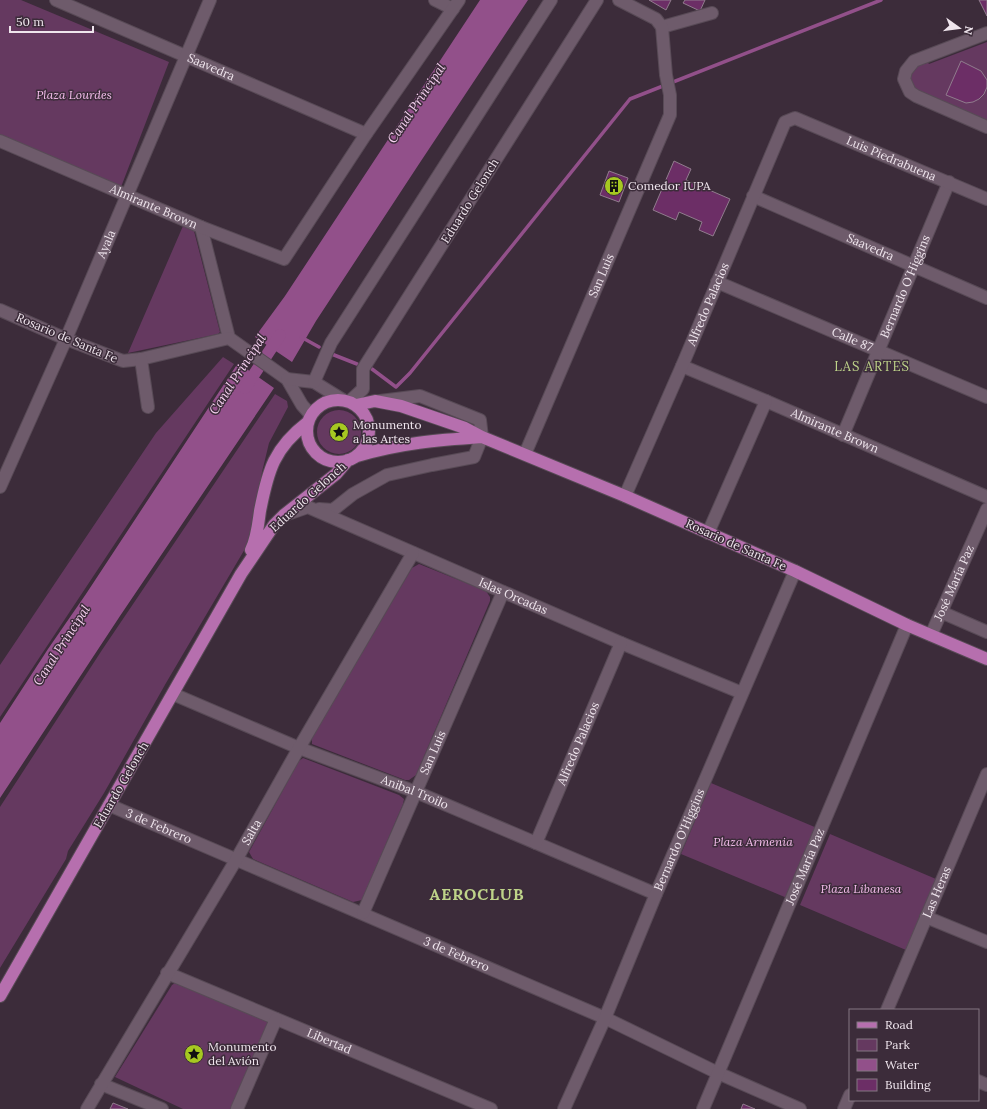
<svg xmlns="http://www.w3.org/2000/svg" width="987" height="1109" viewBox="0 0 987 1109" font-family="Lora,serif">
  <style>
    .green { fill: #653960 }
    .water { fill: #92508a }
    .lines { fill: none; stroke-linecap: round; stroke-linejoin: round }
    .stream { stroke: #92508a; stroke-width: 3.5 }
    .canal { stroke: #92508a; stroke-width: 12 }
    .building { fill: #6c2e66; stroke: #907c8d }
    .minor-casing { stroke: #584a56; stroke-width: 14 }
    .major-casing { stroke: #584a56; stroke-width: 14 }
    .minor { stroke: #6e5b6b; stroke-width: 12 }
    .major { stroke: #b66fae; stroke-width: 12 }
    .labels { text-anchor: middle; stroke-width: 3; stroke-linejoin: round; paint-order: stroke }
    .street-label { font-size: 12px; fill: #efe5ed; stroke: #3c2c3a }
    .park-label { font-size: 12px; font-style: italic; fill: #f7bfee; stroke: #3c2c3a }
    .poi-label { font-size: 12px; fill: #efe5ed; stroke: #3c2c3a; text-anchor: start }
    .water-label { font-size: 13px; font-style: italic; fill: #f7d2f1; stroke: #3c2c3a }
    .neighbourhood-label { font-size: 13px; letter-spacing: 1px; fill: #bed389; stroke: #3c2c3a }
    .district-label { font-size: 16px; font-weight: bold; letter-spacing: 1px; fill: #bed389; stroke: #3c2c3a }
  </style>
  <rect width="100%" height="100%" fill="#3c2c3a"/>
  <!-- green -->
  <path class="green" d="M0,0h21l148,62 -48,125 -121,-50z
    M987,42v80l-75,-33 -3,-17 17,-12 3,4z
    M183,226l11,5 26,101 -2,2 -90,19z
    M223,357l11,7 -234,353v-52l156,-232z
    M275,394l12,7 1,6 -19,36 -7,29 -5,33 -8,37 -83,141 -62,110 -36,58 -2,8 -66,109v-161l102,-157z
    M317 432a22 22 0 1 1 44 0a22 22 0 1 1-44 0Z
    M419,564l67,27 4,6v4l-74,174 -7,5h-4l-93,-36v-6l100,-170z
    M303,758l96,37 5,4 -1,5 -41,96 -9,2 -100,-43 -4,-7 50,-91z
    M711,783l106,45 -30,70 -106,-44z
    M830,834l106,45 -30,71 -106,-45z
    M175,983l97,40 -39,86h-50l-68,-32 57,-92z"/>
  <!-- water -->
  <path class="water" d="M480,0h48l-111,167 -101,154 -24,41 -37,-25 30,-41z
    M238,363l36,25 -154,228 -120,182v-75l48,-74 38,-55z"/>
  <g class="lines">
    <!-- stream -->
    <path class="stream" d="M301,337l18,10
      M329,353l28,11
      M372,369l24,18 14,-14 220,-274 251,-99"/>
    <!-- canal -->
    <path class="canal" d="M245,388l35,-53"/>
  </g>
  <!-- building -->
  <path class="building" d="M649,0h22l-5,10z
    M685,0h20l-5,11 -17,-8z
    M979,0h8v16z
    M961,61l20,10 6,9v7l-3,7 -5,5 -6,3 -7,1 -20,-8z
    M674,161l17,8 -5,11 44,19 -17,37 -14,-6 3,-8 -23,-10 -3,8 -23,-10z
    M609,171l19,7 -9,24 -19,-7z
    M113,1103l15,6h-18z
    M743,1104l12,5h-14z"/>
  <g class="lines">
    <defs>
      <g id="minor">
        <path id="s1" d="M56,0l310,134"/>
        <path d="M435,0l18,9"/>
        <path d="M662,27l50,-14"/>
        <path d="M987,33l-73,28 -8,10 -2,8 6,13 6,4 71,31"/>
        <path id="s2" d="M0,141l201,86 28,111"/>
        <path id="s3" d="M753,196l234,102"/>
        <path d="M201,227l83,32 82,-125 93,-134"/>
        <path id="s4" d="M717,282l270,115"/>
        <path d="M0,310l66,29 57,22 18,-2 88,-21 58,41 15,26 9,10"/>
        <path d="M141,359l7,48"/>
        <path id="s5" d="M682,366l84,35 221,96"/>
        <path d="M287,379l27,3 29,18"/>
        <path d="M314,382l17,-39 220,-343"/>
        <path d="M350,401l13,-12v-20l234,-369"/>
        <path id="s6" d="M843,435l106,-253"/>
        <path id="s7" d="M525,454l145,-339v-20l-4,-20 -4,-48 -6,-8 -37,-19"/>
        <path id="s8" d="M0,487l66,-148 144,-339"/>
        <path id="s9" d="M625,496l57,-130 103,-244 10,-4 192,81"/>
        <path d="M319,509l14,1 20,-16 34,-19 45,-10 42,-8 8,-20 -2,-17 -60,-24 -40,5"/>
        <path id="s10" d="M285,515l23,-8 313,136 121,50"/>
        <path d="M708,533l58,-132"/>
        <path d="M941,612l46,20"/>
        <path id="s11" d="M931,635l56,-126"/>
        <path id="s12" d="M173,694l126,54 117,44 240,102"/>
        <path id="s13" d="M109,805l496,213 113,55 82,36"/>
        <path id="s14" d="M536,843l85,-200"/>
        <path id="s15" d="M363,913l140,-321"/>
        <path d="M926,917l61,25"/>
        <path id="s16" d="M167,973l324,136"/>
        <path id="s17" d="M887,1010l100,-236"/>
        <path d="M978,1081l9,4"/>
        <path d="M101,1084l61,25"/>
        <path id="s18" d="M87,1109l149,-249 63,-112 114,-195"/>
        <path d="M237,1109l39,-90"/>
        <path id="s19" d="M564,1109l41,-91 51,-124 139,-323"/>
        <path id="s20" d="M703,1109l204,-484"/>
        <path d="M844,1109l6,-14"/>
      </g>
      <path id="major" d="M307 431a31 31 0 1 1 62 0a31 31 0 1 1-62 0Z
        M356,405l19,-4 26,5 64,22 17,9 143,59 170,75 112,54 80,34
        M357,456c43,-13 81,-16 125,-19
        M251,550c6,-12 7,-25 9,-39 8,-41 14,-63 48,-89
        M0,996l241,-422 33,-49 10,-10 52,-41 12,-14"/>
    </defs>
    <!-- minor casing -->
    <use href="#minor" class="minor-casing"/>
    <!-- major casing -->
    <use href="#major" class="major-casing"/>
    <!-- minor -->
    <use href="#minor" class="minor"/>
    <!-- major -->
    <use href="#major" class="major"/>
  </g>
  <!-- icons -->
  <defs>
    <symbol id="building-disc" viewBox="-11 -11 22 22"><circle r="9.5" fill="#a6c821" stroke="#3c2c3a"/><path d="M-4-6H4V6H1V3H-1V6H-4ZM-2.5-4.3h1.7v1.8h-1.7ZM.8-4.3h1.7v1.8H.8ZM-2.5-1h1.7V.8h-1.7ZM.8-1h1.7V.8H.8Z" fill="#111"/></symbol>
    <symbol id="sight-disc" viewBox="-11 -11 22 22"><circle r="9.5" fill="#a6c821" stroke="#3c2c3a"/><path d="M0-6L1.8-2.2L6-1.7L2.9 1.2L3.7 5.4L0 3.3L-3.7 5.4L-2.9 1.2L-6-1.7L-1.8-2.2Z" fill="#111"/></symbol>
  </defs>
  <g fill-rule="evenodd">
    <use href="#building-disc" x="603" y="175" width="22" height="22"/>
    <use href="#sight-disc" x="328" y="421" width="22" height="22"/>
    <use href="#sight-disc" x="183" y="1043" width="22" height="22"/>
  </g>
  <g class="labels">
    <!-- street labels -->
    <g class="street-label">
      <text dy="4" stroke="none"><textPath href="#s1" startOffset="169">Saavedra</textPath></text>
      <text dy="4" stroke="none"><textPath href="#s9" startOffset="522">Luis Piedrabuena</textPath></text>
      <text transform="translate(470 201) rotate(-58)" y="4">Eduardo Gelonch</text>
      <text dy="4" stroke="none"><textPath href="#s2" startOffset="167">Almirante Brown</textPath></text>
      <text dy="4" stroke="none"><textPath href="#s8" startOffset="265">Ayala</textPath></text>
      <text dy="4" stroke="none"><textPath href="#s3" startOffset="128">Saavedra</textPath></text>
      <text dy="4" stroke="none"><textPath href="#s7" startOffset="194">San Luis</textPath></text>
      <text dy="4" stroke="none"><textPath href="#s6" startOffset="161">Bernardo O´Higgins</textPath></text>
      <text dy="4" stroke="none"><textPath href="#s9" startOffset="209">Alfredo Palacios</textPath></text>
      <text transform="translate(67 338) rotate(23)" y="4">Rosario de Santa Fe</text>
      <text dy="4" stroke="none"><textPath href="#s4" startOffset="147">Calle 87</textPath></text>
      <text dy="4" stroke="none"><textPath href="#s5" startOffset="166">Almirante Brown</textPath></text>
      <text transform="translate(308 497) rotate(-42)" y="4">Eduardo Gelonch</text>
      <text transform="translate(736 545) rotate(24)" y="4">Rosario de Santa Fe</text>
      <text dy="4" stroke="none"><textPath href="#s11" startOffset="57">José María Paz</textPath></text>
      <text dy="4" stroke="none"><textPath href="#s10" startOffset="248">Islas Orcadas</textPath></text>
      <text dy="4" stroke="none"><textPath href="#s14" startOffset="108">Alfredo Palacios</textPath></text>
      <text dy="4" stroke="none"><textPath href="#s15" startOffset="175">San Luis</textPath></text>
      <text transform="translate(121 785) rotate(-60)" y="4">Eduardo Gelonch</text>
      <text dy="4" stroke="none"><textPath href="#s12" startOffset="261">Anibal Troilo</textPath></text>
      <text dy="4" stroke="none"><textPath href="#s13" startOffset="54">3 de Febrero</textPath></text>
      <text dy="4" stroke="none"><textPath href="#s18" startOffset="322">Salta</textPath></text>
      <text dy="4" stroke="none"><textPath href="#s19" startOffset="293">Bernardo O'Higgins</textPath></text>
      <text dy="4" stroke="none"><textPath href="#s20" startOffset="263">José María Paz</textPath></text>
      <text dy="4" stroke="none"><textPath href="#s17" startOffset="128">Las Heras</textPath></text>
      <text dy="4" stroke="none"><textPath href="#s13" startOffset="378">3 de Febrero</textPath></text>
      <text dy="4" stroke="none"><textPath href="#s16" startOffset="176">Libertad</textPath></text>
    </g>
    <!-- park labels -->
    <g class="park-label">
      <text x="74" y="99">Plaza Lourdes</text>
      <text x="753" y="846">Plaza Armenia</text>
      <text x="861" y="893">Plaza Libanesa</text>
    </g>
    <!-- poi labels -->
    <g class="poi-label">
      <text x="628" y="190">Comedor IUPA</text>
      <text x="353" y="429">Monumento<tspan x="353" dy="14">a las Artes</tspan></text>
      <text x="208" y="1051">Monumento<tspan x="208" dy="14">del Avión</tspan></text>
    </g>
    <!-- water labels -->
    <g class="water-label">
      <text transform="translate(416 103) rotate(-56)" y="5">Canal Principal</text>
      <text transform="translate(237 374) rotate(-57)" y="5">Canal Principal</text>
      <text transform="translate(61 645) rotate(-57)" y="5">Canal Principal</text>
    </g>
    <!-- neighbourhood labels -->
    <g class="neighbourhood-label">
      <text x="872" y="371">LAS ARTES</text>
    </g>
    <!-- district labels -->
    <g class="district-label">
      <text x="477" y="900">AEROCLUB</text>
    </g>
  </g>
  <!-- legend -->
  <rect x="849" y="1009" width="130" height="92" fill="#3c2c3a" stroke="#847682"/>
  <rect x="857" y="1022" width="20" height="6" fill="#b66fae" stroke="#847682"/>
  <text x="885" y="1029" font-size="12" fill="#efe5ed">Road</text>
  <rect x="857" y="1039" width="20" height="12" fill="#653960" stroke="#847682"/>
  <text x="885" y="1049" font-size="12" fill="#efe5ed">Park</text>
  <rect x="857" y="1059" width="20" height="12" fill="#92508a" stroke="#847682"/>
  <text x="885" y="1069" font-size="12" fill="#efe5ed">Water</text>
  <rect x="857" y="1079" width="20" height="12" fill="#6c2e66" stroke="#847682"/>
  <text x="885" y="1089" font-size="12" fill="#efe5ed">Building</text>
  <!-- north arrow -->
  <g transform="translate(959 28) rotate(104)" stroke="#3c2c3a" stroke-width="3" paint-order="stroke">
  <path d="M0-3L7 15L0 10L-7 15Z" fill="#efe5ed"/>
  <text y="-6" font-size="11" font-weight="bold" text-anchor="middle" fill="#efe5ed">N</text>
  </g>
  <!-- scale -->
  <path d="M10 26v6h83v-6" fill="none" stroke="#efe5ed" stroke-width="2"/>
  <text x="16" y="26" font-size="12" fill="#efe5ed" stroke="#3c2c3a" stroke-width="3" paint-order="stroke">50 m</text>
</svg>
